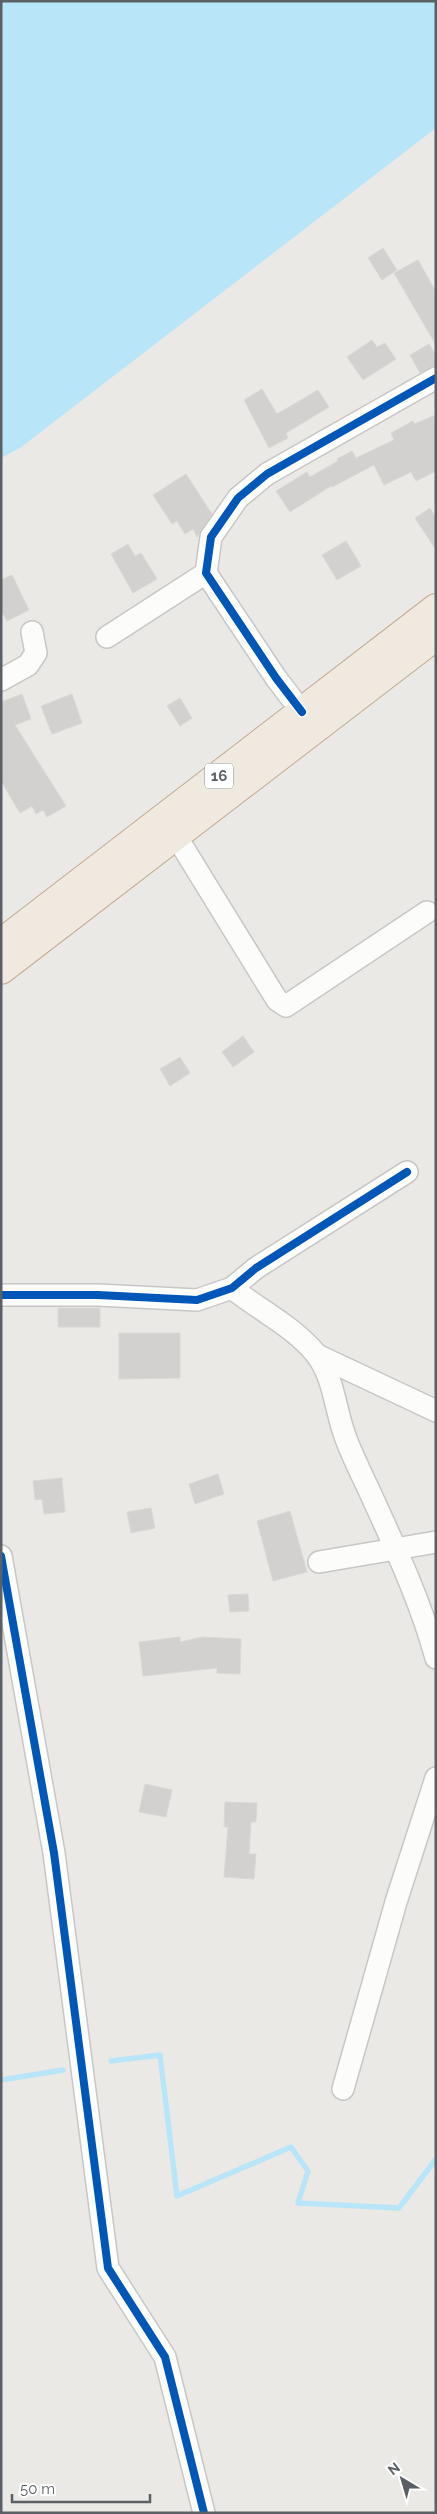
<svg xmlns="http://www.w3.org/2000/svg" width="437" height="2514" viewBox="0 0 437 2514" font-family="Raleway,sans-serif">
  <style>
    .water { fill: #b8e6f8 }
    .lines { fill: none; stroke-linecap: round; stroke-linejoin: round }
    .stream { stroke: #b8e6f8; stroke-width: 5.5 }
    .building { fill: #d3d1d0; stroke: #dad8d5 }
    .street-casing { stroke: #c7c7c7; stroke-width: 24 }
    .highway-casing { stroke: #c3ac92; stroke-width: 30 }
    .street { stroke: #fcfcfb; stroke-width: 21 }
    .highway { stroke: #efe9e0; stroke-width: 28 }
    .cycleway-casing { stroke: #fff; stroke-width: 11 }
    .cycleway { stroke: #0057b8; stroke-width: 8 }
    .labels { text-anchor: middle; stroke-width: 5; stroke-linejoin: round; paint-order: stroke }
    .shield { fill: #fff; stroke: #8c9092; stroke-width: 1 }
    .shield-label { font-size: 15px; font-weight: bold; fill: #5b6064 }
  </style>
  <rect width="100%" height="100%" fill="#ebe9e6"/>
  <!-- water -->
  <path class="water" d="M1,1h435v127l-416,320 -19,10z"/>
  <g class="lines">
    <!-- stream -->
    <path class="stream" d="M111,2061l49,-6 17,141 114,-49 17,24 -10,32 101,5 37,-49
      M1,2080l62,-10"/>
  </g>
  <!-- building -->
  <path class="building" d="M383,248l14,22 -15,10 -14,-22z
    M418,260l18,32v53l-42,-72z
    M372,340l5,7 8,-4 11,16 -33,21 -16,-23z
    M429,344l7,12v9l-16,8 -10,-18z
    M262,389l15,25 41,-24 11,17 -43,26 2,5 -19,10 -25,-48z
    M436,415v56l-20,10 -5,-9 -27,13 -10,-20 -42,22 -1,-1 -41,26 -14,-21 31,-19 3,5 28,-16 -1,-2 15,-8 4,7 38,-18 -3,-7 22,-12 1,3z
    M186,474l26,40 -15,23 -4,-8 -8,5 -8,-13 -5,3 -19,-29z
    M430,508l6,10v32l-21,-32z
    M346,541l15,25 -24,14 -15,-25z
    M128,544l7,12 6,-3 16,26 -24,14 -22,-39z
    M12,575l17,35 -22,11 -6,-11v-30z
    M22,694l9,25 -16,6 51,81 -19,11 -4,-7 -7,4 -4,-8 -12,7 -19,-32v-79z
    M72,694l10,29 -30,11 -11,-28z
    M180,698l12,20 -12,8 -13,-20z
    M243,1036l11,16 -21,15 -11,-15z
    M180,1057l10,16 -20,13 -10,-17z
    M58,1308h42v19h-42z
    M119,1333h61v45l-61,1z
    M218,1474l6,20 -29,10 -6,-20z
    M62,1478l3,34 -21,2 -2,-15 -7,1 -2,-19z
    M151,1508l4,20 -24,5 -4,-21z
    M290,1511l17,61 -34,9 -16,-60z
    M248,1594l1,17 -19,1 -2,-17z
    M180,1637v5l23,-5 38,2 -1,35 -23,-1v-5l-74,8 -4,-34z
    M145,1784l27,6 -6,27 -27,-5z
    M225,1802l32,1 -1,19h-5l-2,32h7l-2,25 -30,-2 4,-50h-4z"/>
  <g class="lines">
    <defs>
      <path id="street" d="M107,637l99,-64
        M1,680l27,-15 8,-12 -4,-21
        M302,712l-26,-34 -70,-105 5,-36 27,-39 29,-24 169,-96
        M176,836l101,164 9,6 141,-94
        M232,1288c27,22 61,38 84,66 18,23 19,55 29,82 6,17 15,35 23,52 25,55 52,111 68,170
        M1,1295h97l99,5 35,-12 24,-20 151,-96
        M317,1355l119,56
        M1,1556l53,297 54,415 57,89 39,156
        M319,1562l117,-20
        M343,2089l53,-187 40,-124"/>
      <path id="highway" d="M1,943l435,-335
        M1,970l435,-334"/>
    </defs>
    <!-- street casing -->
    <use href="#street" class="street-casing"/>
    <!-- highway casing -->
    <use href="#highway" class="highway-casing"/>
    <!-- street -->
    <use href="#street" class="street"/>
    <!-- highway -->
    <use href="#highway" class="highway"/>
    <defs>
      <path id="cycleway" d="M302,712l-26,-34 -70,-105 5,-36 27,-39 29,-24 169,-96
        M1,1295h97l99,5 35,-12 24,-20 151,-96
        M1,1556l53,297 54,415 57,89 39,156"/>
    </defs>
    <!-- cycleway casing -->
    <use href="#cycleway" class="cycleway-casing"/>
    <!-- cycleway -->
    <use href="#cycleway" class="cycleway"/>
  </g>
  <g class="labels">
    <!-- shield labels -->
    <rect class="shield" x="205" y="763.5" width="28" height="25" rx="4"/>
    <g class="shield-label">
      <text x="219" y="781">16</text>
    </g>
  </g>
  <!-- border -->
  <rect width="437" height="2514" fill="none" stroke="#5b6064" stroke-width="5"/>
  <!-- north arrow -->
  <g transform="translate(402 2479) rotate(322)" stroke="#ffffff" stroke-width="4" paint-order="stroke">
  <path d="M0-4L9 19L0 12L-9 19Z" fill="#5b6064"/>
  <text y="-8" font-size="14" font-weight="bold" text-anchor="middle" fill="#5b6064">N</text>
  </g>
  <!-- scale -->
  <path d="M12 2494v8h138v-8" fill="none" stroke="#5b6064" stroke-width="2.5"/>
  <text x="20" y="2494" font-size="15" fill="#5b6064" stroke="#ffffff" stroke-width="4" paint-order="stroke">50 m</text>
</svg>
